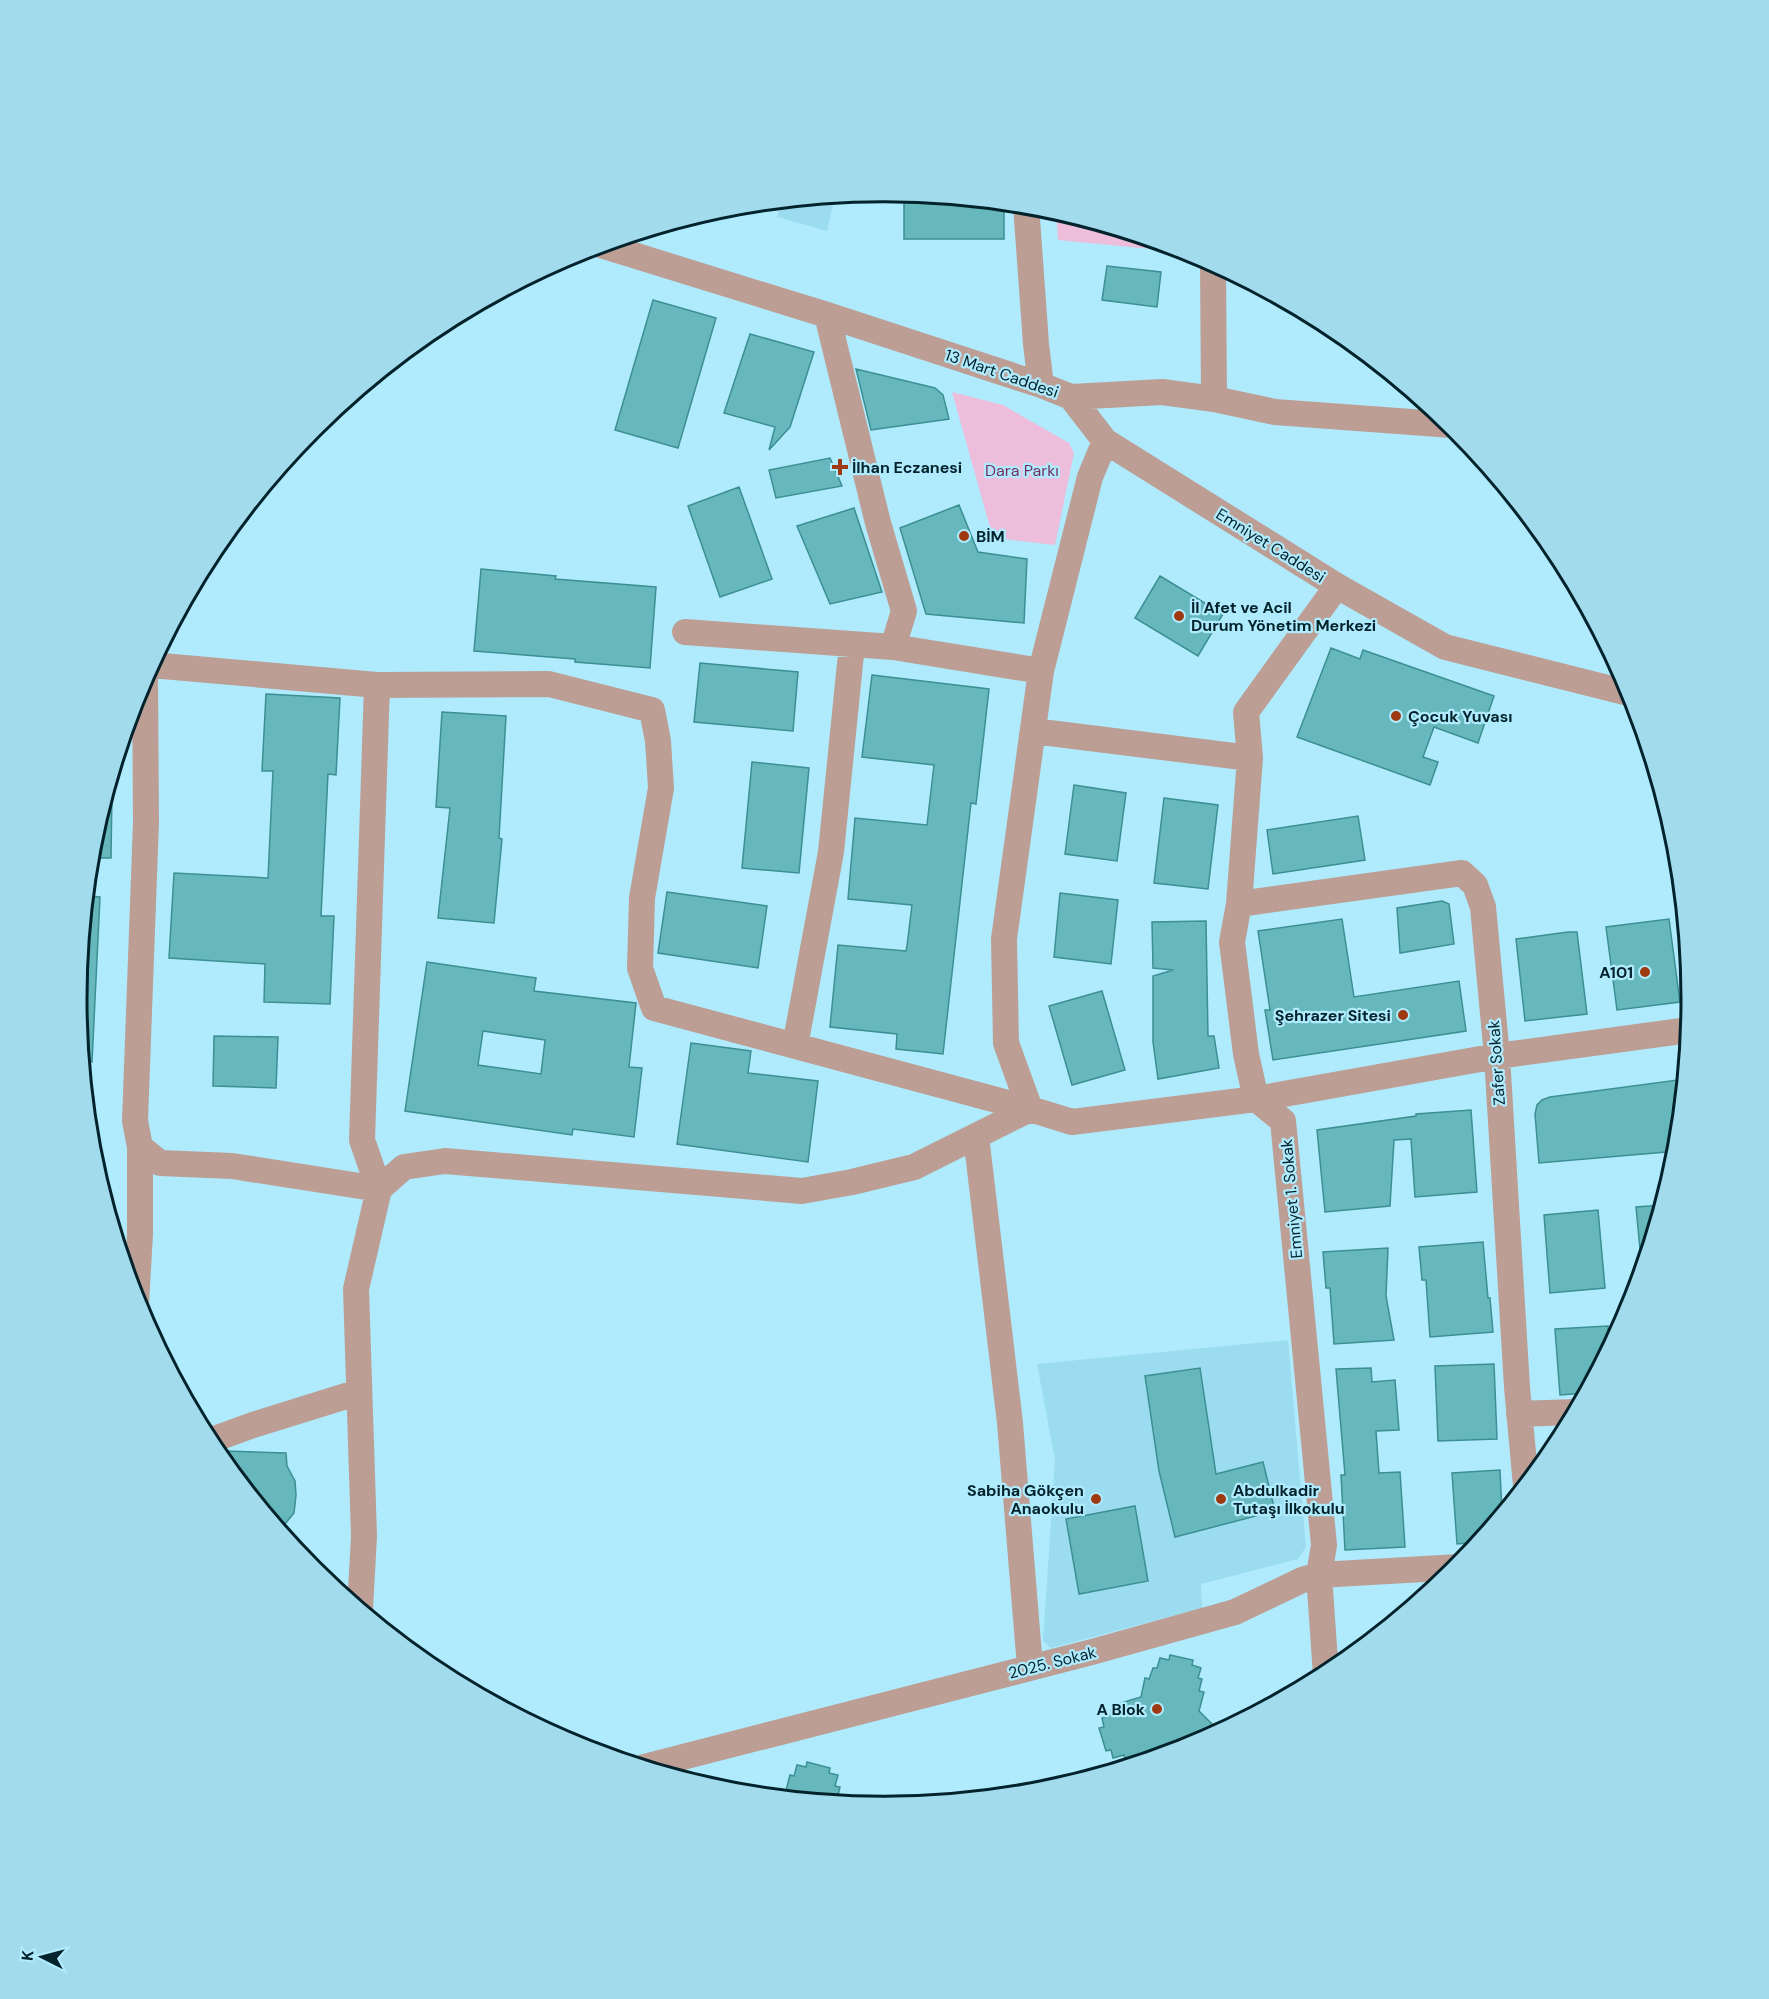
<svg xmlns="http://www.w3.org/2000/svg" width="1769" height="1999" viewBox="0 0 1769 1999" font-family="'DM Sans',sans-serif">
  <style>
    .built { fill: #9cdcf0 }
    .green { fill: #ecbedc }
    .building { fill: #67b8bc; stroke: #3c8f92; stroke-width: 1.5; fill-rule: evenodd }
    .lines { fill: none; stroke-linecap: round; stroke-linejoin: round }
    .minor { stroke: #bc9e95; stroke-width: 26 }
    .poi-dot { fill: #9e3911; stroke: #b0ebfd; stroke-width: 2 }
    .labels { text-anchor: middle; stroke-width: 4.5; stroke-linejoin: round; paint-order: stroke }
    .street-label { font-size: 16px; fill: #03232c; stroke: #b0ebfd }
    .poi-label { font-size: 16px; font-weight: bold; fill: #03232c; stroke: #b0ebfd; text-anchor: start }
    .park-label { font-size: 16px; fill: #733061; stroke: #b0ebfd }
    .rim { fill: none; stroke: #03232c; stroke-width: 3 }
  </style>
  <rect width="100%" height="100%" fill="#b0ebfd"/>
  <!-- built -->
  <path class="built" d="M835,196l-8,35 -50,-14 5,-15z
    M1288,1340l18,207 -8,12 -97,25 1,24 -151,40 -8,-7 12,-181 -18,-96z"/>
  <!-- green -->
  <path class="green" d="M1056,211l136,42 -134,-13z
    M952,392l51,13 66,38 5,10 -19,92 -62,-7z"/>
  <!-- building -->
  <path class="building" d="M904,193l100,10v36h-100z
    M1107,266l54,6 -4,35 -55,-7z
    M653,300l63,18 -38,130 -63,-18z
    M750,334l64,18 -24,75 -21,23 6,-23 -51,-14z
    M856,369l79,19 8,7 6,24 -78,11z
    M830,458l12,28 -66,12 -7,-28z
    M739,487l33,92 -52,18 -32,-91z
    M959,505l19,47 49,7 -3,64 -98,-9 -26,-86z
    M854,508l28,84 -52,12 -33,-78z
    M481,569l75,7 -1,3 101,8 -6,81 -75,-6v-3l-101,-8z
    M1160,576l63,38 -25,42 -63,-38z
    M1331,648l29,11 3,-9 131,46 -16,47 -44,-16 -11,30 15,5 -8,23 -133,-48z
    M700,663l98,9 -5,59 -99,-9z
    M872,675l117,14 -13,115 -5,-1 -28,251 -47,-5 1,-15 -67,-7 8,-82 68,6 1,-5 5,-41 -64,-6 7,-81 72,7 7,-60 -72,-8z
    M266,694l74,4 -4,77 -8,-1 -7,142h13l-4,88 -66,-2 1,-38 -96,-6 5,-85 94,5 5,-107h-11z
    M442,712l64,4 -7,122 3,1 -8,84 -56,-5 12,-110 -14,-1z
    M752,762l57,6 -10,105 -57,-5z
    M1074,785l52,8 -9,68 -52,-7z
    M107,792l5,1 -1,65h-21l2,-16z
    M1164,798l54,7 -10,84 -54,-6z
    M1358,816l7,44 -92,14 -6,-44z
    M667,892l100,14 -9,62 -100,-15z
    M1060,893l58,7 -7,64 -57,-7z
    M87,896l13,1 -8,165h-9l-7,-63z
    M1442,901l7,3 5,40 -54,9 -3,-45z
    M1342,919l12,78 105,-16 7,50 -193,29 -8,-50h5l-12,-79z
    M1669,919l11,83 -63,8 -11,-83z
    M1206,921l2,115h6l5,32 -61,11 -5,-37v-66l20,-6 -20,-2 -1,-46z
    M1568,932h9l10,82 -62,7 -9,-82z
    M427,962l109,16 -2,13 102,12 -7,64 13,1 -8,69 -61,-8 -1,6 -167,-24zM483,1031l62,9 -4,34 -63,-9z
    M1102,991l23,79 -53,15 -23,-79z
    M214,1036l64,1 -2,51 -63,-2z
    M691,1043l60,8 -3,22 70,8 -10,81 -131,-18z
    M1685,1079l-7,72 -139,12 -4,-49 2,-9 5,-5 8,-3z
    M1471,1110l6,82 -62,5 -4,-58 -17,1 -4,66 -65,6 -8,-82 99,-14v-2z
    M1663,1205l-20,65h-1l-6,-63z
    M1598,1210l7,78 -55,5 -6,-78z
    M1483,1242l5,56h2l3,34 -63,5 -4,-57h-4l-3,-33z
    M1388,1248l-2,48 8,44 -60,4 -4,-56h-4l-3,-36z
    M1608,1326l1,23 -23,44 -26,2 -5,-66z
    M1494,1364l3,75 -59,2 -3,-75z
    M1200,1368l16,106 47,-12 12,49 -100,26 -16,-66 -14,-95z
    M1371,1368l1,14 23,-2 4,50 -23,1 3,42 21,-1 5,75 -60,3 -4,-75h4l-9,-106z
    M225,1451l61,2 1,13 8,15 1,14 -2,18 -14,17 -63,-76z
    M1500,1470l2,44 -23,28 -22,2 -5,-71z
    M1135,1506l13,75 -69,13 -13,-75z
    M1170,1655l23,5 -1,5 9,3 -3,10 4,1 -3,12 5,1 -5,19 14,14 -3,3 5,6 -22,12 -31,10 -4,-1 -20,6 -1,-5 -12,3 -1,-4 -11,3 -2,-8 -5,1 -7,-23 5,-1 -2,-9 10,-3 -1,-5 12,-3 -2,-4 20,-6 4,-19 4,1 4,-11h4l3,-10 9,2z
    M807,1762l23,6 -1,5 9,2 -3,11 5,1 -4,16 -52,-5 6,-23 4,1 3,-11 9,2z"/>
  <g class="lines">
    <!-- minor -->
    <path class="minor" d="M1026,205l10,139 5,41
      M601,245l226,70 214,70 30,12 91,-5 52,7 61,13 177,13
      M1213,263l1,136
      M827,315l51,208 26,88 -11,36
      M1071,397l34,44 232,145 108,61 187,47
      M685,632l208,15 148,24
      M151,665l226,20 172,-1 103,26 6,31 3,47 -19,110 -2,70 14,40 376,101 42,13 184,-23 241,-43 192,-26
      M145,677l1,145 -11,299 5,26 20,16 72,3 147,23 -17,-49 15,-455
      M1033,731l217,27
      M1239,904l223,-31 13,12 8,22 14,149 20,331 9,99
      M795,1046l36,-194 21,-208
      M1030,1109l-24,-66 -2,-104 37,-268 49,-194 15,-36
      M976,1136l34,287 20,244
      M136,1304l4,-70v-87
      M1519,1414l57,-2
      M209,1441l44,-16 106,-33
      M360,1609l4,-73 -8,-247 23,-100 25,-22 41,-6 357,30 50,-9 62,-15 116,-58
      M1326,1675l-7,-100 5,-30 -41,-424 -27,-22 -10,-45 -14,-112 7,-38 11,-146 -4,-46 91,-126
      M644,1767l448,-115 143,-40 67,-32 17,-5 140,-8"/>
  </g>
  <!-- markers -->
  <g class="poi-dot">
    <path d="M837 458h6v6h6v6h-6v6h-6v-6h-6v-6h6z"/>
    <circle cx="964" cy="536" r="6"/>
    <circle cx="1179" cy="616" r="6"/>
    <circle cx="1396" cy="716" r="6"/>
    <circle cx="1645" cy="972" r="6"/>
    <circle cx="1403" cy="1015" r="6"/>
    <circle cx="1096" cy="1499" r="6"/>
    <circle cx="1221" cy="1499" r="6"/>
    <circle cx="1157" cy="1709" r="6"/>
  </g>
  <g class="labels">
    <!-- street labels -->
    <g class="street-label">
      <text transform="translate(1002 373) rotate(19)" y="6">13 Mart Caddesi</text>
      <text transform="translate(1271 545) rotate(32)" y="6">Emniyet Caddesi</text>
      <text transform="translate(1496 1063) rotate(-94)" y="6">Zafer Sokak</text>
      <text transform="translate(1291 1199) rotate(-95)" y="6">Emniyet 1. Sokak</text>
      <text transform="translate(1052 1662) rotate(-14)" y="6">2025. Sokak</text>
    </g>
    <!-- poi labels -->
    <g class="poi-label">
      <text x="852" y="473">İlhan Eczanesi</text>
      <text x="976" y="542">BİM</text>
      <text x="1191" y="613">İl Afet ve Acil<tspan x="1191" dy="18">Durum Yönetim Merkezi</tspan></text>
      <text x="1408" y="722">Çocuk Yuvası</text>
      <text x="1633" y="978" text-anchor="end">A101</text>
      <text x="1391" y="1021" text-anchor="end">Şehrazer Sitesi</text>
      <text x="1084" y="1496" text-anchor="end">Sabiha Gökçen<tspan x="1084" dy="18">Anaokulu</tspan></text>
      <text x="1233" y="1496">Abdulkadir<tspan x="1233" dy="18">Tutaşı İlkokulu</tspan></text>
      <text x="1145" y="1715" text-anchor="end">A Blok</text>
    </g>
    <!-- park labels -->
    <g class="park-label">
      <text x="1022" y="476">Dara Parkı</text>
    </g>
  </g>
  <!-- crop -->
  <path d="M0 0H1769V1999H0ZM87 999a797 797 0 1 1 1594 0a797 797 0 1 1-1594 0Z" fill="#a2dbec" fill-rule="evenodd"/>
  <path class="rim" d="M87 999a797 797 0 1 1 1594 0a797 797 0 1 1-1594 0Z"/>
  <!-- north arrow -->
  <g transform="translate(42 1957) rotate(276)" stroke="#b0ebfd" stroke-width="4.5" paint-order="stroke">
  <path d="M0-4.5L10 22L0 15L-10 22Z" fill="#03232c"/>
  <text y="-9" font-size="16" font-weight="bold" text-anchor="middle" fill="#03232c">K</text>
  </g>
</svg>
